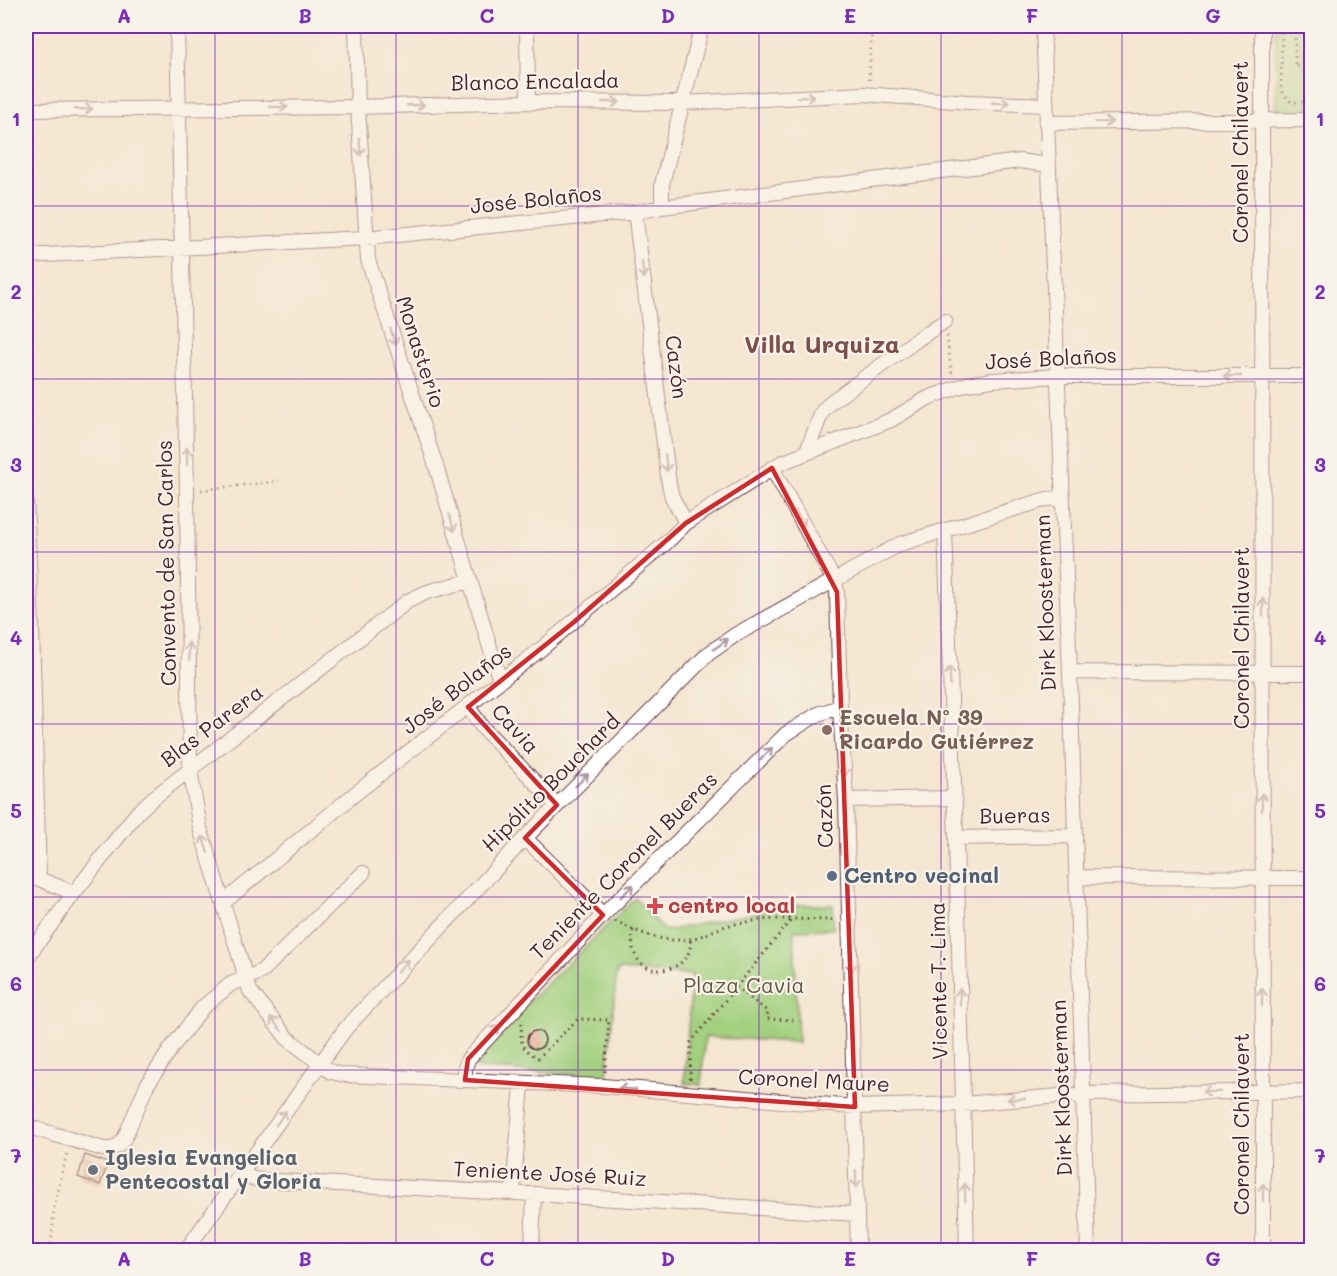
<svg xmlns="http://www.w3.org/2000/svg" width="1337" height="1276" viewBox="0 0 1337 1276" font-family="Mali,sans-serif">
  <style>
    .green { fill: #a2d07e; stroke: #767854; stroke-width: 1.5 }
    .building { fill: #e0a389 }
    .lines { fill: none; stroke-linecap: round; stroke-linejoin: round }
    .minor-casing { stroke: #643d44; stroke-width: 16 }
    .path { stroke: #643d44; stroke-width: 3; stroke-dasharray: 1.5 4.5; stroke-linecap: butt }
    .minor { stroke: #fff; stroke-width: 14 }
    .oneway { stroke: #ae9aa0 }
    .marked { fill: none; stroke: #d62828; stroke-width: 4.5; stroke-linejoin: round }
    .grid { fill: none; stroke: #7b2cbf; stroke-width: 1.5; stroke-opacity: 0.55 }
    .education-dot { fill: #8d6e63; stroke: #f7f3e8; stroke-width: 2 }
    .service-dot { fill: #5c6f8a; stroke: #f7f3e8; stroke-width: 2 }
    .health-dot { fill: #e0444e; stroke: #f7f3e8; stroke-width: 2 }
    .worship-dot { fill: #6b7280; stroke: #f7f3e8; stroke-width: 2 }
    .labels { text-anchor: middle; stroke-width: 4.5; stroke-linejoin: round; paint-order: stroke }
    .street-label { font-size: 21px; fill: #4a1f2b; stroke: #f7f3e8 }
    .education-label { font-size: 21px; font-weight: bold; fill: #785e54; stroke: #f7f3e8; text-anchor: start }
    .service-label { font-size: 21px; font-weight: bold; fill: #4e5e75; stroke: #f7f3e8; text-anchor: start }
    .health-label { font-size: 21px; font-weight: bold; fill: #be3a42; stroke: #f7f3e8; text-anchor: start }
    .park-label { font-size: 21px; fill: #645444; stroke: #f7f3e8 }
    .worship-label { font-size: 21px; font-weight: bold; fill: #5b616d; stroke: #f7f3e8; text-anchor: start }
    .quarter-label { font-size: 24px; font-weight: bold; fill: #7e4d4c; stroke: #f7f3e8 }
    .neatline { fill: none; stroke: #7b2cbf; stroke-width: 2 }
    .grid-label { font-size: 20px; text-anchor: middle; font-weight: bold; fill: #7b2cbf }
  </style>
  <rect width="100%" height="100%" fill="#f7f3e8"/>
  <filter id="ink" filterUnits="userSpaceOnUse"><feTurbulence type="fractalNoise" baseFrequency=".0167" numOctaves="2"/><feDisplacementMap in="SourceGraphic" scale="12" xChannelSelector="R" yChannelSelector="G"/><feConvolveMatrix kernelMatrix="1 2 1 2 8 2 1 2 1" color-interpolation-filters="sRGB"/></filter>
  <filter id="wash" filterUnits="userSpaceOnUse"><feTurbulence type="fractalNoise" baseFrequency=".008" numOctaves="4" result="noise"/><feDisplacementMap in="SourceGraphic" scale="24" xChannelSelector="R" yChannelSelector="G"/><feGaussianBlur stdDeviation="1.35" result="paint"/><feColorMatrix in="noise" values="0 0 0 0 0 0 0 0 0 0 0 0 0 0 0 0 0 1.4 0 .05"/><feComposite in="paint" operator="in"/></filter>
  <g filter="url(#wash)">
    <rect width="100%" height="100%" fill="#f4e6d0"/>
    <!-- green -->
    <path class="green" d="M1276,26h35v87l-35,-1z
      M635,898l30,33 127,-26h41v24l-39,1 4,112 -93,-5 -4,48 -17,-2 8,-108 -75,-5 -10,107 -129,-9 -6,-6 3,-8z"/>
    <g id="blocks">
      <!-- building -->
      <path class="building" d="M527 1040a9 9 0 1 1 18 0a9 9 0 1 1-18 0Z
        M85,1155l23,8 -8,22 -22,-8z"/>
    </g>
  </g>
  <g filter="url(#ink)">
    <use href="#blocks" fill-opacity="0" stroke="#643d44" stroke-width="1.5"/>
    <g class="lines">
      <defs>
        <path id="minor" d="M177,26l10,465 3,279 10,58 50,163 37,47 44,34 14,3 258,11 252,21 108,-3 120,-10 229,-3
          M356,26l2,81 10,153 68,206 64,215
          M527,26l1,76
          M1043,26l27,646 18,578
          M1262,26l1,1224
          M26,110l332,-3 170,-5 154,1 181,-9 105,8 77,3
          M1046,123l266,-3
          M662,207v-23l40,-158
          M635,212l34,272 3,13 14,26
          M26,256l339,-18 270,-26 27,-5 358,-46 27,4
          M806,453l16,-41 9,-10 87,-63 27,-18
          M772,468l62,112 3,12 3,115 6,93 12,450
          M26,500l6,127 7,252
          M945,530l11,308 11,412
          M1070,672l242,1
          M468,707l15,21 74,77
          M846,800l108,-2
          M525,838l78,77
          M956,838l118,-2
          M1076,877l236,1
          M26,878l13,1 35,14
          M224,902l132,-109 185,-144 125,-106 20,-20 95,-60 110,-43 37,-22 39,-14 25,-4 65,-4h255
          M26,959l48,-66 63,-80 15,-14 256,-198 19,-9 42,-11
          M465,1080v-12l3,-9 135,-144 183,-181 32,-20 22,-7
          M26,1126l77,23h9l7,-4 6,-8 22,-52 25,-38 31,-40 28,-23 30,-12 102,-99
          M243,1172l8,6 8,2 275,14 323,20
          M513,1193l9,-109
          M186,1250l160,-222 179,-190 183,-184 27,-19 165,-91 147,-45 16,-1
          M532,1250l2,-56"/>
      </defs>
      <!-- minor casing -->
      <use href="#minor" class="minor-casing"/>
      <!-- path -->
      <path class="path" d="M1282,26l-1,65 10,11h21
        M1295,26v40h17
        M1304,66l8,8
        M869,80l3,-54
        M947,336l5,41
        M201,490l78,-9
        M615,921c25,12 50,24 79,17 9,-2 18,-7 26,-10 10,-4 22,-5 32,-7 28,-4 56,-1 83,-1
        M633,930c-9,58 64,46 57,8
        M736,987l31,24v8l29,1
        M522,1023c-2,21 -2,24 16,35l40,-39 31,1 -4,52
        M690,1079l1,-37 101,-123
        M51,1250l3,-42 13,-55"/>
      <!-- minor -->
      <use href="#minor" class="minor"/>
    </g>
    <!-- one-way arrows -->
    <defs><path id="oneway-shaft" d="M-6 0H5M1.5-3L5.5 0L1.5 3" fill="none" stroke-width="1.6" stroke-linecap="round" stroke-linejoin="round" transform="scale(1.5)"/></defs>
    <g class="oneway">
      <use href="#oneway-shaft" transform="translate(806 97) rotate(-3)"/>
      <use href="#oneway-shaft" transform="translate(611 102)"/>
      <use href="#oneway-shaft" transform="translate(1001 103) rotate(2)"/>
      <use href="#oneway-shaft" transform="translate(416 105) rotate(-2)"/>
      <use href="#oneway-shaft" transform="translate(279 107)"/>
      <use href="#oneway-shaft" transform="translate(84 109) rotate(-1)"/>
      <use href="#oneway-shaft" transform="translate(1104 122) rotate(-1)"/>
      <use href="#oneway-shaft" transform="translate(360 147) rotate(87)"/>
      <use href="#oneway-shaft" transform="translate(643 270) rotate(83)"/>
      <use href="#oneway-shaft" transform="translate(393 337) rotate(72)"/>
      <use href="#oneway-shaft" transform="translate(1232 376) rotate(180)"/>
      <use href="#oneway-shaft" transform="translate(187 456) rotate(-91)"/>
      <use href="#oneway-shaft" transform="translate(666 463) rotate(83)"/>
      <use href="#oneway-shaft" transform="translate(800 519) rotate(61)"/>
      <use href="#oneway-shaft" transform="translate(452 523) rotate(74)"/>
      <use href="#oneway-shaft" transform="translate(1263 607) rotate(-90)"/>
      <use href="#oneway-shaft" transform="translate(721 644) rotate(-35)"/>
      <use href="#oneway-shaft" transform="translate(189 651) rotate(-91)"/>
      <use href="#oneway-shaft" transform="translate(950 676) rotate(-92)"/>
      <use href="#oneway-shaft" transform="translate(766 754) rotate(-45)"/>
      <use href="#oneway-shaft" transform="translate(844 768) rotate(86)"/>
      <use href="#oneway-shaft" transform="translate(582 780) rotate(-45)"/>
      <use href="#oneway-shaft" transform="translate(1262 802) rotate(-90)"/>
      <use href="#oneway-shaft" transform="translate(205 844) rotate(-108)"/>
      <use href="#oneway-shaft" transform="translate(627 891) rotate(-45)"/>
      <use href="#oneway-shaft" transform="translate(851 963) rotate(88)"/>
      <use href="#oneway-shaft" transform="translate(403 966) rotate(-47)"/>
      <use href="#oneway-shaft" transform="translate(960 997) rotate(-91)"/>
      <use href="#oneway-shaft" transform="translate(1262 997) rotate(-90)"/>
      <use href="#oneway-shaft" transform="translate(276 1024) rotate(-129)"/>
      <use href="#oneway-shaft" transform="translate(493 1032) rotate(-48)"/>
      <use href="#oneway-shaft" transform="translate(627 1089) rotate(-175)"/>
      <use href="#oneway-shaft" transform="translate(1211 1092) rotate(179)"/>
      <use href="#oneway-shaft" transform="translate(1016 1099) rotate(176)"/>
      <use href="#oneway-shaft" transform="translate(822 1105) rotate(-176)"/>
      <use href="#oneway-shaft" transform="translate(281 1118) rotate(-55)"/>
      <use href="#oneway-shaft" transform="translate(856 1179) rotate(89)"/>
      <use href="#oneway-shaft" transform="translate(965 1192) rotate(-92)"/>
      <use href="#oneway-shaft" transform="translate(1263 1192) rotate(-90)"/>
    </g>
  </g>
  <!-- marked area -->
  <path d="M0 0H1337V1276H0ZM772,468l65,124 18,515 -390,-27 3,-21 135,-144 -78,-77 32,-33 -89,-98 106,-85 112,-99z" fill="#f4e6d0" fill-opacity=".55" fill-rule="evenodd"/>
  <path class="marked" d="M772,468l65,124 18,515 -390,-27 3,-21 135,-144 -78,-77 32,-33 -89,-98 106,-85 112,-99z"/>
  <!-- grid -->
  <path class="grid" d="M215,26v1224M396,26v1224M578,26v1224M759,26v1224M941,26v1224M1122,26v1224M26,206h1286M26,379h1286M26,552h1286M26,724h1286M26,897h1286M26,1070h1286"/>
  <!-- markers -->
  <circle class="education-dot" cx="827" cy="730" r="6"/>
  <circle class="service-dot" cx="832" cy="876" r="6"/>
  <path class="health-dot" d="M652 897h6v6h6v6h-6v6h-6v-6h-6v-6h6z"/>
  <circle class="worship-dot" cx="93" cy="1170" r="6"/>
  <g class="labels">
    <!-- street labels -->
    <g class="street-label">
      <text transform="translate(535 82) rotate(-1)" y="7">Blanco Encalada</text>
      <text transform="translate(1241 152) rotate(-90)" y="7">Coronel Chilavert</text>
      <text transform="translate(536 200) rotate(-6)" y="7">José Bolaños</text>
      <text transform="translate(420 352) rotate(72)" y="7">Monasterio</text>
      <text transform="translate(1051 359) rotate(-3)" y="7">José Bolaños</text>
      <text transform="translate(676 367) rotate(83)" y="7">Cazón</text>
      <text transform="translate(167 563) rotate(-91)" y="7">Convento de San Carlos</text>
      <text transform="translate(1046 603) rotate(-92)" y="7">Dirk Kloosterman</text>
      <text transform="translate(1242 638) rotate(-90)" y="7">Coronel Chilavert</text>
      <text transform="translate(457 689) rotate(-38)" y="7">José Bolaños</text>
      <text transform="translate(212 726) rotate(-37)" y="7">Blas Parera</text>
      <text transform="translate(515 729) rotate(48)" y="7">Cavia</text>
      <text transform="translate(551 783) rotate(-45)" y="7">Hipólito Bouchard</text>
      <text transform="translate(825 816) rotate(-92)" y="7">Cazón</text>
      <text transform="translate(1015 816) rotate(-1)" y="7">Bueras</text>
      <text transform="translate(624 866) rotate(-45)" y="7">Teniente Coronel Bueras</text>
      <text transform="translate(939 981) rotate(-91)" y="7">Vicente T. Lima</text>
      <text transform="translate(814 1081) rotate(3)" y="7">Coronel Maure</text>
      <text transform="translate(1062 1088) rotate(-92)" y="7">Dirk Kloosterman</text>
      <text transform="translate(1242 1124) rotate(-90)" y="7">Coronel Chilavert</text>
      <text transform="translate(550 1174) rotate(3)" y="7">Teniente José Ruiz</text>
    </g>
    <!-- education labels -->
    <g class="education-label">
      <text x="839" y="725">Escuela Nº 39<tspan x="839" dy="24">Ricardo Gutiérrez</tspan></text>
    </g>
    <!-- service labels -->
    <g class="service-label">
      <text x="844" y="883">Centro vecinal</text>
    </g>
    <!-- health labels -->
    <g class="health-label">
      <text x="668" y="913">centro local</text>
    </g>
    <!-- park labels -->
    <g class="park-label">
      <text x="744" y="993">Plaza Cavia</text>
    </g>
    <!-- worship labels -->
    <g class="worship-label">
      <text x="105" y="1165">Iglesia Evangelica<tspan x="105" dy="24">Pentecostal y Gloria</tspan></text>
    </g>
    <!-- quarter labels -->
    <g class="quarter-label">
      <text x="822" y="353">Villa Urquiza</text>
    </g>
  </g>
  <!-- margin -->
  <rect width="1337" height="1276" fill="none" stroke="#f7f3e8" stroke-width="66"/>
  <rect x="33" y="33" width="1271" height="1210" class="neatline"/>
  <g class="grid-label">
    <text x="124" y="23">A</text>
    <text x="305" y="23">B</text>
    <text x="487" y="23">C</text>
    <text x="668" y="23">D</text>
    <text x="850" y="23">E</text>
    <text x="1032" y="23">F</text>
    <text x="1213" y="23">G</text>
    <text x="16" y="126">1</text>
    <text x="1320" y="126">1</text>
    <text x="16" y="299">2</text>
    <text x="1320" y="299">2</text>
    <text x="16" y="472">3</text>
    <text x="1320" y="472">3</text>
    <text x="16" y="645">4</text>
    <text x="1320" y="645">4</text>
    <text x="16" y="818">5</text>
    <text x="1320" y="818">5</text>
    <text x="16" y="991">6</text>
    <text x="1320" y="991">6</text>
    <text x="16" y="1163">7</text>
    <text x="1320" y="1163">7</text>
    <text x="124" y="1266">A</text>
    <text x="305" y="1266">B</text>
    <text x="487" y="1266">C</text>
    <text x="668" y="1266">D</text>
    <text x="850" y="1266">E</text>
    <text x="1032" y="1266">F</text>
    <text x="1213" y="1266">G</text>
  </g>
</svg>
